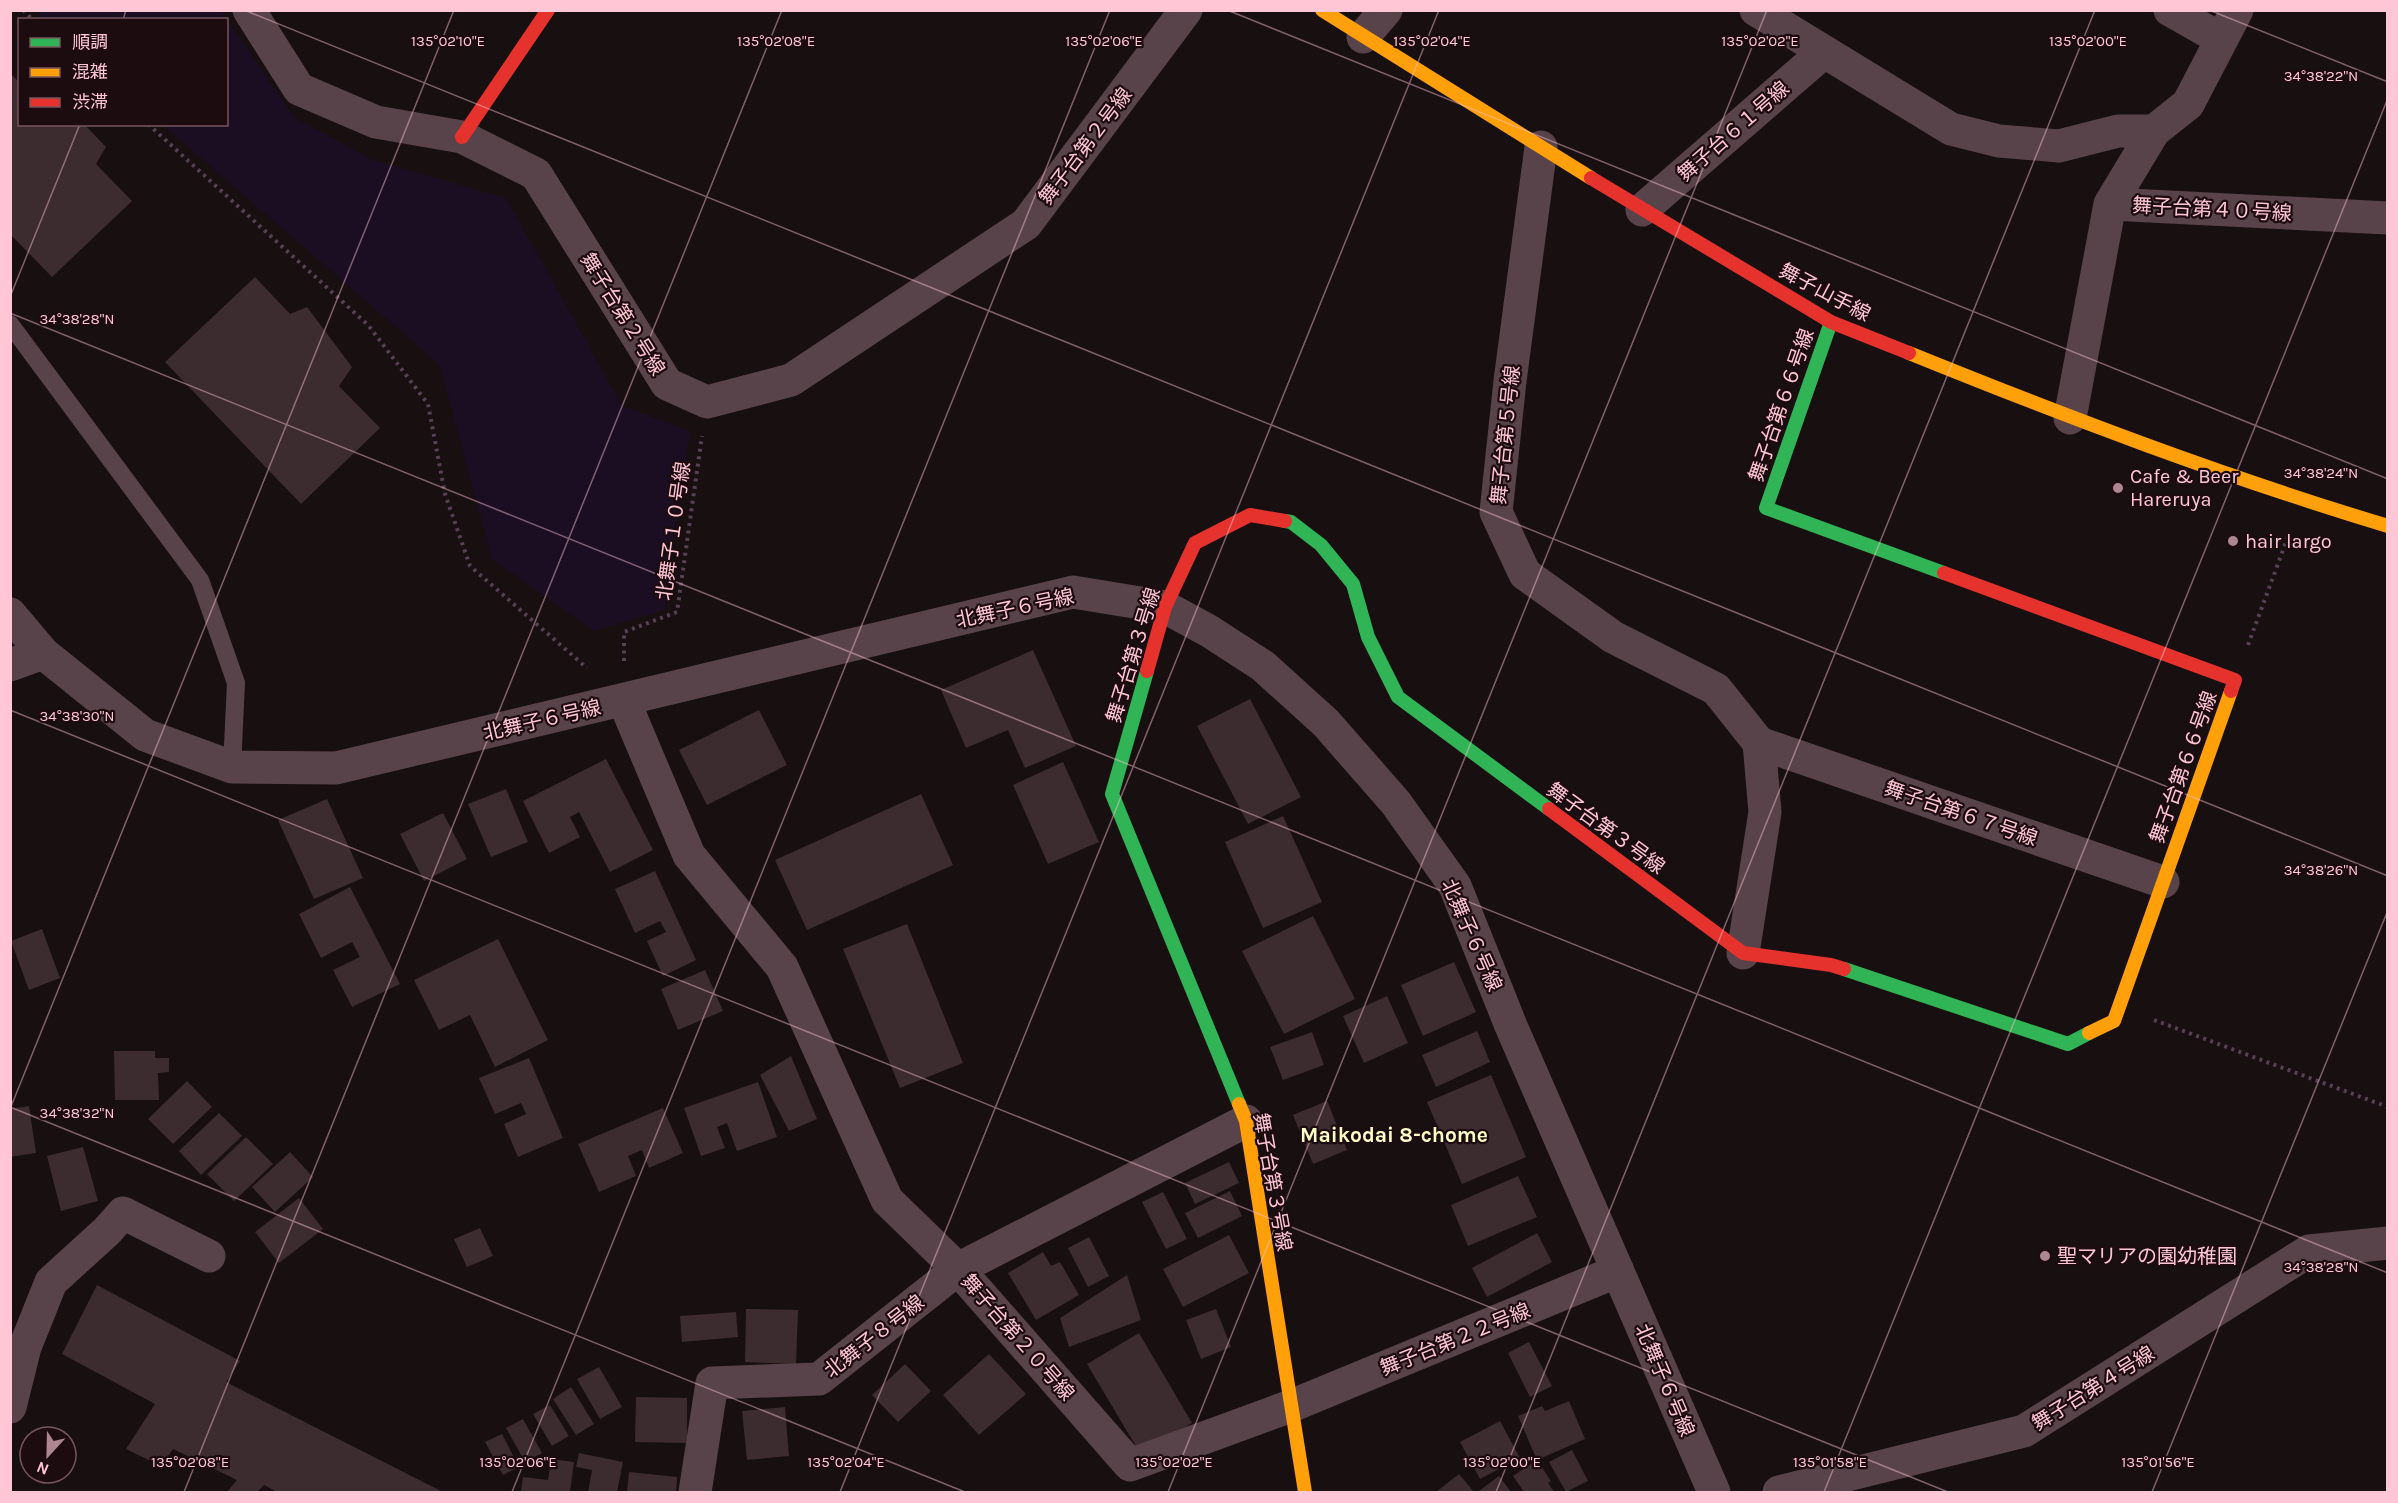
<svg xmlns="http://www.w3.org/2000/svg" width="2398" height="1503" viewBox="0 0 2398 1503" font-family="Karla,'Noto Sans JP',sans-serif">
  <style>
    .green { fill: #1b0e23 }
    .building { fill: #3c2b2f }
    .lines { fill: none; stroke-linecap: round; stroke-linejoin: round }
    .path { stroke: #573f54; stroke-width: 4; stroke-dasharray: 3 4.5; stroke-linecap: butt }
    .lane { stroke: #59434a; stroke-width: 18 }
    .street { stroke: #59434a; stroke-width: 33 }
    .fast { stroke: #30b455; stroke-width: 14 }
    .slow { stroke: #ff9f0a; stroke-width: 14 }
    .jam { stroke: #e5322d; stroke-width: 14 }
    .ticks { fill: none; stroke: #ffc6d5; stroke-width: 1.5; stroke-opacity: 0.45 }
    .poi-dot { fill: #ae8690; stroke: #1c0b0f; stroke-width: 2 }
    .labels { text-anchor: middle; stroke-width: 4.5; stroke-linejoin: round; paint-order: stroke }
    .street-label { font-size: 20px; fill: #ffc6d5; stroke: #1c0b0f }
    .poi-label { font-size: 20px; fill: #ffc6d5; stroke: #1c0b0f; text-anchor: start }
    .neighbourhood-label { font-size: 21px; font-weight: bold; fill: #ffffc8; stroke: #1c0b0f }
    .ticks-label { font-size: 15px; text-anchor: middle; fill: #ffc6d5; stroke: #1c0b0f; stroke-width: 4.5; stroke-linejoin: round; paint-order: stroke }
  </style>
  <rect width="100%" height="100%" fill="#180f11"/>
  <!-- green -->
  <path class="green" d="M36,11h185l74,107 78,42 133,38 116,208 68,25 -26,179 -70,21 -102,-72 -52,-194 -277,-240 63,-1v-104h-180z"/>
  <!-- building -->
  <path class="building" d="M10,73l10,10v41h64l22,23 -10,17 36,37 -80,76 -42,-43z
    M255,277l35,37 17,-7 45,60 -13,19 41,42 -79,76 -136,-142z
    M1033,650l43,96 -51,22 -17,-38 -42,18 -25,-58z
    M1250,699l51,98 -53,27 -51,-98z
    M759,710l28,55 -80,40 -28,-55z
    M606,759l47,91 -43,22 -31,-60 -9,5 10,20 -31,16 -26,-52z
    M1063,762l36,80 -51,22 -35,-79z
    M506,789l22,53 -37,15 -23,-53z
    M921,794l32,71 -146,65 -32,-70z
    M327,799l36,79 -49,21 -36,-79z
    M443,813l24,46 -43,22 -24,-47z
    M1283,816l39,86 -59,26 -38,-86z
    M655,871l41,89 -33,16 -16,-35 19,-9 -6,-11 -25,12 -20,-44z
    M350,887l50,97 -48,23 -19,-37 27,-13 -8,-15 -31,16 -22,-44z
    M1313,916l42,83 -71,35 -42,-83z
    M907,924l56,139 -63,25 -57,-139z
    M42,929l18,49 -31,12 -18,-49z
    M498,939l50,101 -53,27 -25,-52 -31,15 -25,-50z
    M1454,962l22,50 -53,24 -22,-51z
    M705,970l18,41 -45,19 -17,-41z
    M1387,996l21,47 -44,20 -21,-47z
    M1477,1031l13,31 -54,25 -14,-32z
    M1312,1032l12,33 -41,15 -13,-33z
    M114,1051h41v7h14v14l-11,1 1,27h-44z
    M791,1056l26,63 -28,12 -29,-56z
    M529,1058l34,80 -45,19 -14,-33 22,-10 -5,-11 -26,11 -16,-36z
    M1491,1075l35,82 -64,27 -35,-82z
    M187,1081l25,26 -39,37 -25,-25z
    M758,1082l19,55 -40,14 -10,-28 -10,4 8,21 -24,8 -17,-48z
    M1327,1101l20,49 -34,14 -20,-49z
    M29,1106l7,47 -26,4v-48z
    M663,1108l20,45 -34,15 -7,-18 -14,6 8,20 -37,16 -21,-48z
    M219,1113l23,23 -41,39 -22,-24z
    M246,1137l27,27 -39,37 -27,-27z
    M83,1147l15,54 -37,10 -14,-55z
    M290,1152l23,25 -38,35 -23,-25z
    M1229,1162l10,21 -44,21 -10,-21z
    M1518,1176l19,41 -69,29 -17,-41z
    M1230,1191l12,25 -44,22 -13,-25z
    M1163,1192l24,47 -21,10 -24,-47z
    M299,1198l24,31 -44,34 -24,-31z
    M480,1228l13,28 -26,11 -13,-28z
    M1537,1233l15,29 -65,35 -15,-29z
    M1229,1235l20,38 -66,34 -20,-38z
    M1089,1237l20,39 -21,11 -20,-39z
    M1043,1252l8,14 9,-4 19,33 -43,25 -28,-47z
    M1127,1275l14,45 -72,27 -9,-29z
    M97,1285l143,76 -14,21 217,110h-166l-13,-7 -7,7h-30l10,-12 -64,-31 -12,17 -35,-17 29,-45 -93,-50z
    M746,1309l52,1 -2,54 -51,-2z
    M1216,1309l15,38 -30,12 -15,-39z
    M736,1312l2,25 -56,5 -2,-26z
    M1139,1333l53,90 -52,30 -53,-89z
    M1529,1342l23,44 -22,11 -22,-44z
    M989,1354l37,40 -47,41 -36,-40z
    M905,1364l26,27 -33,31 -26,-27z
    M599,1367l23,40 -22,12 -23,-40z
    M571,1387l23,37 -18,11 -23,-36z
    M636,1397l51,1v45l-52,-1z
    M1569,1401l16,38 -48,21 -19,-44 24,-10 3,5z
    M550,1405l19,31 -17,10 -19,-32z
    M785,1407l4,49 -42,4 -5,-49z
    M523,1419l19,34 -17,9 -19,-34z
    M1500,1421l20,37 -40,21 -20,-37z
    M502,1434l17,33 -16,8 -18,-33z
    M1572,1450l16,31 -22,11 -17,-30z
    M579,1453l44,9 -6,30h-29l4,-22 -16,-3z
    M551,1459l23,3 -4,30h-49l2,-15 25,3z
    M1537,1460l14,21 -3,2 6,9h-30l-11,-16z
    M629,1472l48,5 -1,15h-49z
    M1459,1474l15,18h-38z
    M1499,1476l12,16h-31l-1,-1z"/>
  <g class="lines">
    <!-- path -->
    <path class="path" d="M23,10l10,10
      M148,124l220,201 60,79 17,90 25,72 117,102
      M2248,645l41,-111
      M624,661v-29l53,-20 25,-176
      M2154,1020l234,87"/>
    <!-- lane -->
    <path class="lane" d="M10,324l190,256 36,103 -4,84"/>
    <!-- street -->
    <path class="street" d="M249,10l50,79 77,33 86,15 74,37 131,210 40,18 84,-22 235,-156 160,-214
      M1756,10l195,119 48,12 60,5 59,-15h36l34,-27 49,-94
      M2170,10l51,29
      M1363,37l23,-27
      M1541,147l-31,234 -14,131 29,62 88,63 103,52 43,54 6,69 -22,141
      M2110,204l44,-73
      M1642,210l182,-158
      M2070,418l40,-214 278,14
      M10,614l33,39 102,82 87,32 104,1 737,-176 92,15 44,24 54,35 63,57 70,80 59,83 56,140 203,466
      M10,665l33,-12
      M624,701l65,154 93,112 105,233 71,69 -139,110 -107,4 -17,109
      M1759,743l404,139
      M1246,1121l-288,148 172,196 161,-59 327,-135
      M10,1407l15,-60 26,-65 56,-51 16,-18 86,43
      M1779,1492l245,-61 285,-180 79,-8"/>
    <!-- fast -->
    <path class="fast" d="M1831,322l-65,186 178,65
      M1285,521l6,1 30,23 32,39 15,53 30,60 151,112
      M1147,671l-35,123 127,310
      M1844,969l224,75 21,-11"/>
    <!-- slow -->
    <path class="slow" d="M1322,10l269,168
      M1909,353c158,64 316,124 479,173
      M2089,1033l25,-12 117,-330
      M1239,1104l7,17 59,371"/>
    <!-- jam -->
    <path class="jam" d="M462,137l86,-127
      M1591,178l240,144 78,31
      M1944,573l291,107 -4,11
      M1147,671l18,-64 30,-64 55,-28 35,6
      M1549,809l194,144 88,12 13,4"/>
  </g>
  <!-- ticks -->
  <path class="ticks" d="M244,10l2144,866M1227,10l1161,469M2209,10l179,72M123,20l3,-10M10,297l70,-173M10,313l2378,960M10,710l1938,782M10,1107l955,385M10,1109l444,-1099M184,1492l598,-1482M512,1492l598,-1482M840,1492l599,-1482M1168,1492l599,-1482M1496,1492l599,-1482M1824,1492l564,-1394M2152,1492l236,-582"/>
  <!-- markers -->
  <g class="poi-dot">
    <circle cx="2118" cy="488" r="6"/>
    <circle cx="2233" cy="541" r="6"/>
    <circle cx="2045" cy="1256" r="6"/>
  </g>
  <g class="labels">
    <!-- street labels -->
    <g class="street-label">
      <text transform="translate(1733 131) rotate(-41)" y="7">舞子台６１号線</text>
      <text transform="translate(1085 146) rotate(-53)" y="7">舞子台第２号線</text>
      <text transform="translate(2212 209) rotate(3)" y="7">舞子台第４０号線</text>
      <text transform="translate(1825 292) rotate(28)" y="7">舞子山手線</text>
      <text transform="translate(623 314) rotate(58)" y="7">舞子台第２号線</text>
      <text transform="translate(1781 405) rotate(-71)" y="7">舞子台第６６号線</text>
      <text transform="translate(1505 435) rotate(-84)" y="7">舞子台第５号線</text>
      <text transform="translate(673 531) rotate(-82)" y="7">北舞子１０号線</text>
      <text transform="translate(1015 608) rotate(-12)" y="7">北舞子６号線</text>
      <text transform="translate(1133 655) rotate(-73)" y="7">舞子台第３号線</text>
      <text transform="translate(542 720) rotate(-13)" y="7">北舞子６号線</text>
      <text transform="translate(2183 767) rotate(-70)" y="7">舞子台第６６号線</text>
      <text transform="translate(1961 813) rotate(19)" y="7">舞子台第６７号線</text>
      <text transform="translate(1606 828) rotate(36)" y="7">舞子台第３号線</text>
      <text transform="translate(1472 935) rotate(66)" y="7">北舞子６号線</text>
      <text transform="translate(1273 1182) rotate(80)" y="7">舞子台第３号線</text>
      <text transform="translate(874 1336) rotate(-38)" y="7">北舞子８号線</text>
      <text transform="translate(1018 1337) rotate(49)" y="7">舞子台第２０号線</text>
      <text transform="translate(1455 1339) rotate(-22)" y="7">舞子台第２２号線</text>
      <text transform="translate(1665 1380) rotate(67)" y="7">北舞子６号線</text>
      <text transform="translate(2093 1388) rotate(-32)" y="7">舞子台第４号線</text>
    </g>
    <!-- poi labels -->
    <g class="poi-label">
      <text x="2130" y="483">Cafe &amp; Beer<tspan x="2130" dy="23">Hareruya</tspan></text>
      <text x="2245" y="548">hair largo</text>
      <text x="2057" y="1263">聖マリアの園幼稚園</text>
    </g>
    <!-- neighbourhood labels -->
    <g class="neighbourhood-label">
      <text x="1394" y="1142">Maikodai 8-chome</text>
    </g>
  </g>
  <g class="ticks-label">
    <text x="448" y="46">135°02'10"E</text>
    <text x="776" y="46">135°02'08"E</text>
    <text x="1104" y="46">135°02'06"E</text>
    <text x="1432" y="46">135°02'04"E</text>
    <text x="1760" y="46">135°02'02"E</text>
    <text x="2088" y="46">135°02'00"E</text>
    <text x="2321" y="81">34°38'22"N</text>
    <text x="77" y="324">34°38'28"N</text>
    <text x="2321" y="478">34°38'24"N</text>
    <text x="77" y="721">34°38'30"N</text>
    <text x="2321" y="875">34°38'26"N</text>
    <text x="77" y="1118">34°38'32"N</text>
    <text x="2321" y="1272">34°38'28"N</text>
    <text x="190" y="1467">135°02'08"E</text>
    <text x="518" y="1467">135°02'06"E</text>
    <text x="846" y="1467">135°02'04"E</text>
    <text x="1174" y="1467">135°02'02"E</text>
    <text x="1502" y="1467">135°02'00"E</text>
    <text x="1830" y="1467">135°01'58"E</text>
    <text x="2158" y="1467">135°01'56"E</text>
  </g>
  <!-- border -->
  <rect width="2398" height="1503" fill="none" stroke="#ffc6d5" stroke-width="24"/>
  <!-- legend -->
  <rect x="18" y="18" width="210" height="108" fill="#1c0b0f" stroke="#77565e" stroke-width="1.5"/>
  <rect x="30" y="38" width="30" height="9" fill="#30b455" stroke="#77565e" stroke-width="1.5"/>
  <text x="72" y="48" font-size="18" fill="#ffc6d5">順調</text>
  <rect x="30" y="68" width="30" height="9" fill="#ff9f0a" stroke="#77565e" stroke-width="1.5"/>
  <text x="72" y="78" font-size="18" fill="#ffc6d5">混雑</text>
  <rect x="30" y="98" width="30" height="9" fill="#e5322d" stroke="#77565e" stroke-width="1.5"/>
  <text x="72" y="108" font-size="18" fill="#ffc6d5">渋滞</text>
  <!-- north arrow -->
  <g transform="translate(48 1455) rotate(202)"><circle r="28" fill="#1c0b0f" stroke="#77565e" stroke-width="1.5"/>
  <path d="M0-4.5L10 22L0 15L-10 22Z" fill="#ae8690"/>
  <text y="-9" font-size="16" font-weight="bold" text-anchor="middle" fill="#ffc6d5">N</text>
  </g>
</svg>
